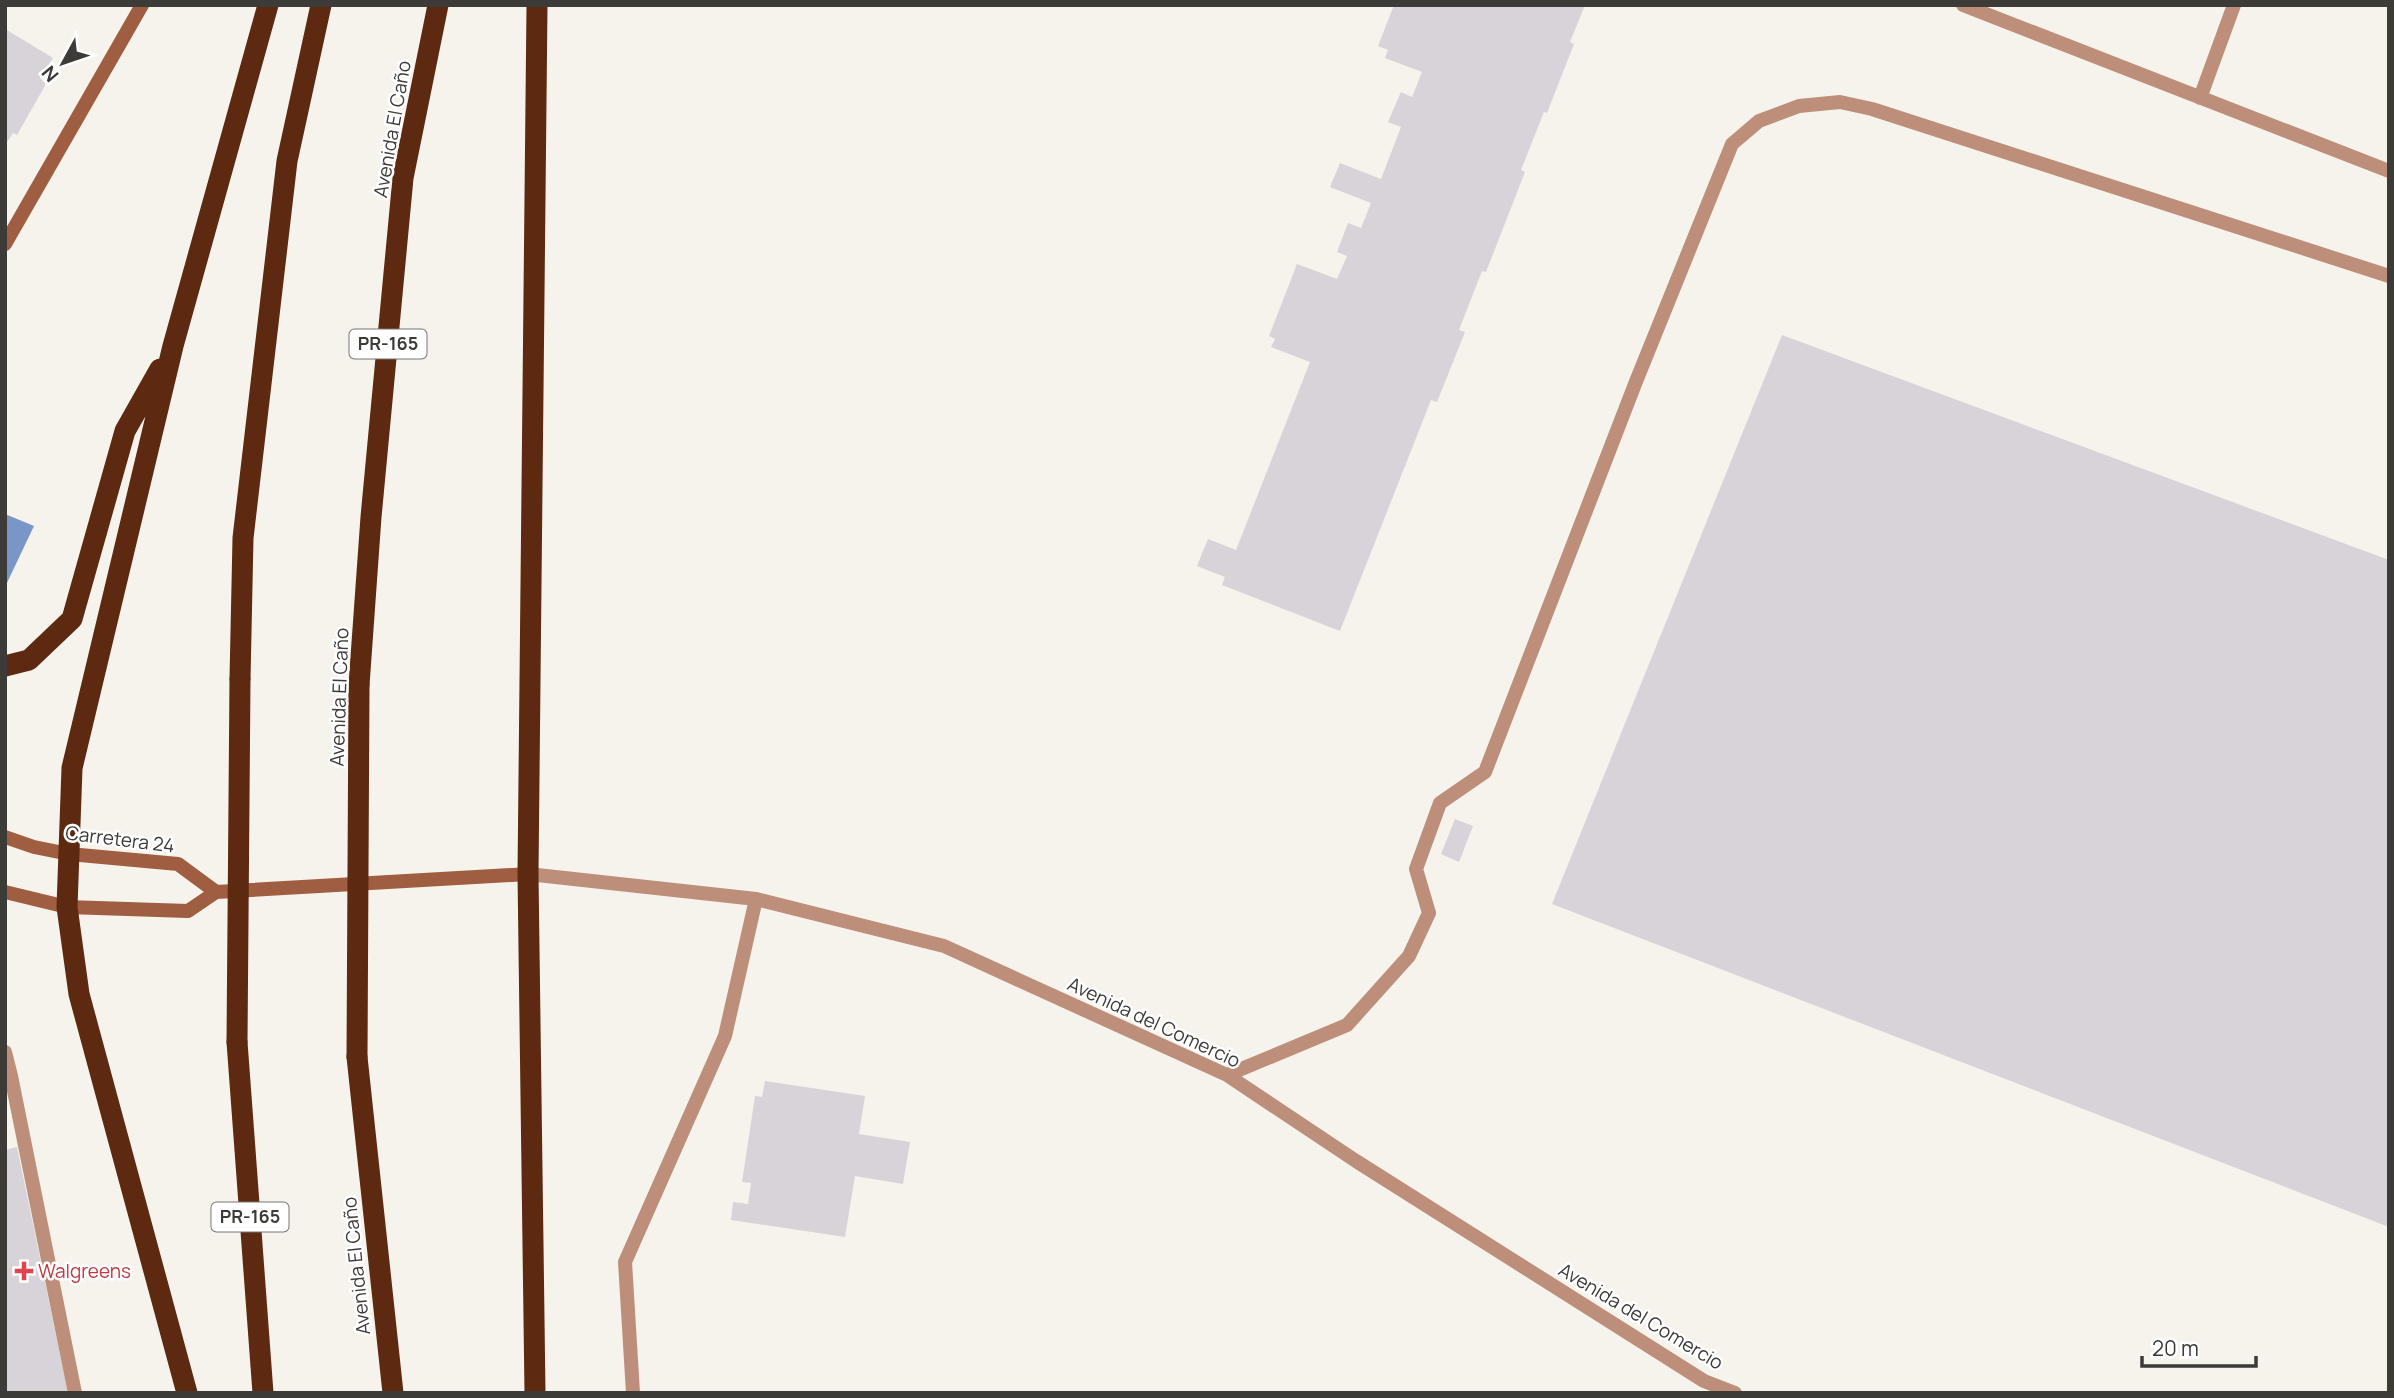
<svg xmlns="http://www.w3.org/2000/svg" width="2394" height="1398" viewBox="0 0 2394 1398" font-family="Manrope,sans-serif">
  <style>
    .water { fill: #7996c7 }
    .building { fill: #d8d3d9 }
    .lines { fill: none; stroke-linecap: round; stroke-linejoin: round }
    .lane { stroke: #bd8f7b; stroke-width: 14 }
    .street { stroke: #bd8f7b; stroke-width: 14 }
    .secondary { stroke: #9f5d41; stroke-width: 14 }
    .highway { stroke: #5d2911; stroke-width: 21 }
    .highway-bridge { stroke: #5d2911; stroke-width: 21 }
    .health-dot { fill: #e0444e; stroke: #fff; stroke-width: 2.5 }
    .labels { text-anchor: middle; stroke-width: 5; stroke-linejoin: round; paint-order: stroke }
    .shield { fill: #fff; stroke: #767674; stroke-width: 2 }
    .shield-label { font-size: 18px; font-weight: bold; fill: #3c3b38 }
    .street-label { font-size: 19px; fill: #3c3b38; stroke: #fff }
    .health-label { font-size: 19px; fill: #be3a42; stroke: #fff; text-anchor: start }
  </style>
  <rect width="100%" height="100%" fill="#f6f3ec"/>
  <!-- water -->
  <path class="water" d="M5,514l29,12 -29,61z"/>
  <!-- building -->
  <path class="building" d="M1394,5h191l-15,37 4,2 -27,69 -3,-1 -23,58 4,2 -39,100 -4,-1 -23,59 6,2 -28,70 -6,-2 -91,231 -118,-46 3,-8 -28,-11 11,-27 28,11 74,-188 -39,-15 4,-8 -6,-3 28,-72 40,15 10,-23 -10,-4 11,-29 13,5 10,-25 -41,-16 10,-24 41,16 20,-52 -13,-5 13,-30 11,5 10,-25 -37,-14 3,-8 -10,-4z
    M7,30l46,28 -13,20 6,6 -29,51 -4,-2 -8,12z
    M1782,335l607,225v667l-837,-323z
    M1455,819l18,7 -14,36 -18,-8z
    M765,1081l100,15 -6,38 51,8 -7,42 -48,-8 -10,61 -114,-17 2,-18 15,2 3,-21 -9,-1 13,-86 7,1z
    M17,1147l51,246h-63v-243z"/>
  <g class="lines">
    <!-- lane -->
    <path class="lane" d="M1963,5l426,166
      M2200,98l34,-93
      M5,1052l6,24 -6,1
      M11,1076l64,317
      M633,1393l-8,-131 100,-226 31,-137"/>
    <!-- street -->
    <path class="street" d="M528,874l228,25 188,47 283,129 129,86 348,220 31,12
      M1227,1075l120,-50 62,-69 20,-43 -13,-44 24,-66 45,-31 150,-388 97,-240 27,-23 40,-15 41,-4 32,7 517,167"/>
    <!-- secondary -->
    <path class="secondary" d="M5,244l137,-239
      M5,837l29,10 35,7 109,10 38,28
      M5,892l62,15 121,4 28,-19
      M216,892l312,-18"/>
    <!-- highway -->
    <path class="highway" d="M5,666l24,-6 43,-41 53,-188 35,-62
      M240,679l3,-141 44,-377 34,-156
      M359,685l12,-168 32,-339 35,-173
      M237,1042l26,351
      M357,1057l36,336
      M187,1393l-108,-399 -12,-87 5,-139 101,-422 95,-341
      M535,1393l-7,-519 9,-869"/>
    <!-- highway-bridge -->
    <path class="highway-bridge" d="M237,1042l3,-363
      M357,1057l2,-372"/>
  </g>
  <!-- markers -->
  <path class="health-dot" d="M20.5 1260.5h7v7h7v7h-7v7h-7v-7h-7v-7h7z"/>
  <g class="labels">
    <!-- shield labels -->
    <g class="shield">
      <rect x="349.5" y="329.5" width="77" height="29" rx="5"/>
      <rect x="211.5" y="1202.5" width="77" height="29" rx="5"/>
    </g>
    <g class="shield-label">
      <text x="388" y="350">PR-165</text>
      <text x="250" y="1223">PR-165</text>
    </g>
    <!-- street labels -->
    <g class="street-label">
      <text transform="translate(392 129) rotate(-80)" y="7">Avenida El Caño</text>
      <text transform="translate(339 697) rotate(-88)" y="7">Avenida El Caño</text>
      <text transform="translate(120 839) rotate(7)" y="7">Carretera 24</text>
      <text transform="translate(1154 1022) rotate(25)" y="7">Avenida del Comercio</text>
      <text transform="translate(356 1266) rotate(-96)" y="7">Avenida El Caño</text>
      <text transform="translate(1641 1316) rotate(31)" y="7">Avenida del Comercio</text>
    </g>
    <!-- health labels -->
    <g class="health-label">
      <text x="38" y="1278">Walgreens</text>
    </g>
  </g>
  <!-- border -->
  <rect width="2394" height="1398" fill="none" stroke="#3c3b38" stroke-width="14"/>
  <!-- north arrow -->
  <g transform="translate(63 63) rotate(230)" stroke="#ffffff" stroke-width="5" paint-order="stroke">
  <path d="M0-5L12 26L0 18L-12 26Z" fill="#3c3b38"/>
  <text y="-10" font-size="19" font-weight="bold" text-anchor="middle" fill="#3c3b38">N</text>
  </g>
  <!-- scale -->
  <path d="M2142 1356v10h114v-10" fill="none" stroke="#3c3b38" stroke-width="3.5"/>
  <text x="2152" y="1356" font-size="21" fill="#3c3b38" stroke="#ffffff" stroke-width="5" paint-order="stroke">20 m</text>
</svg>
